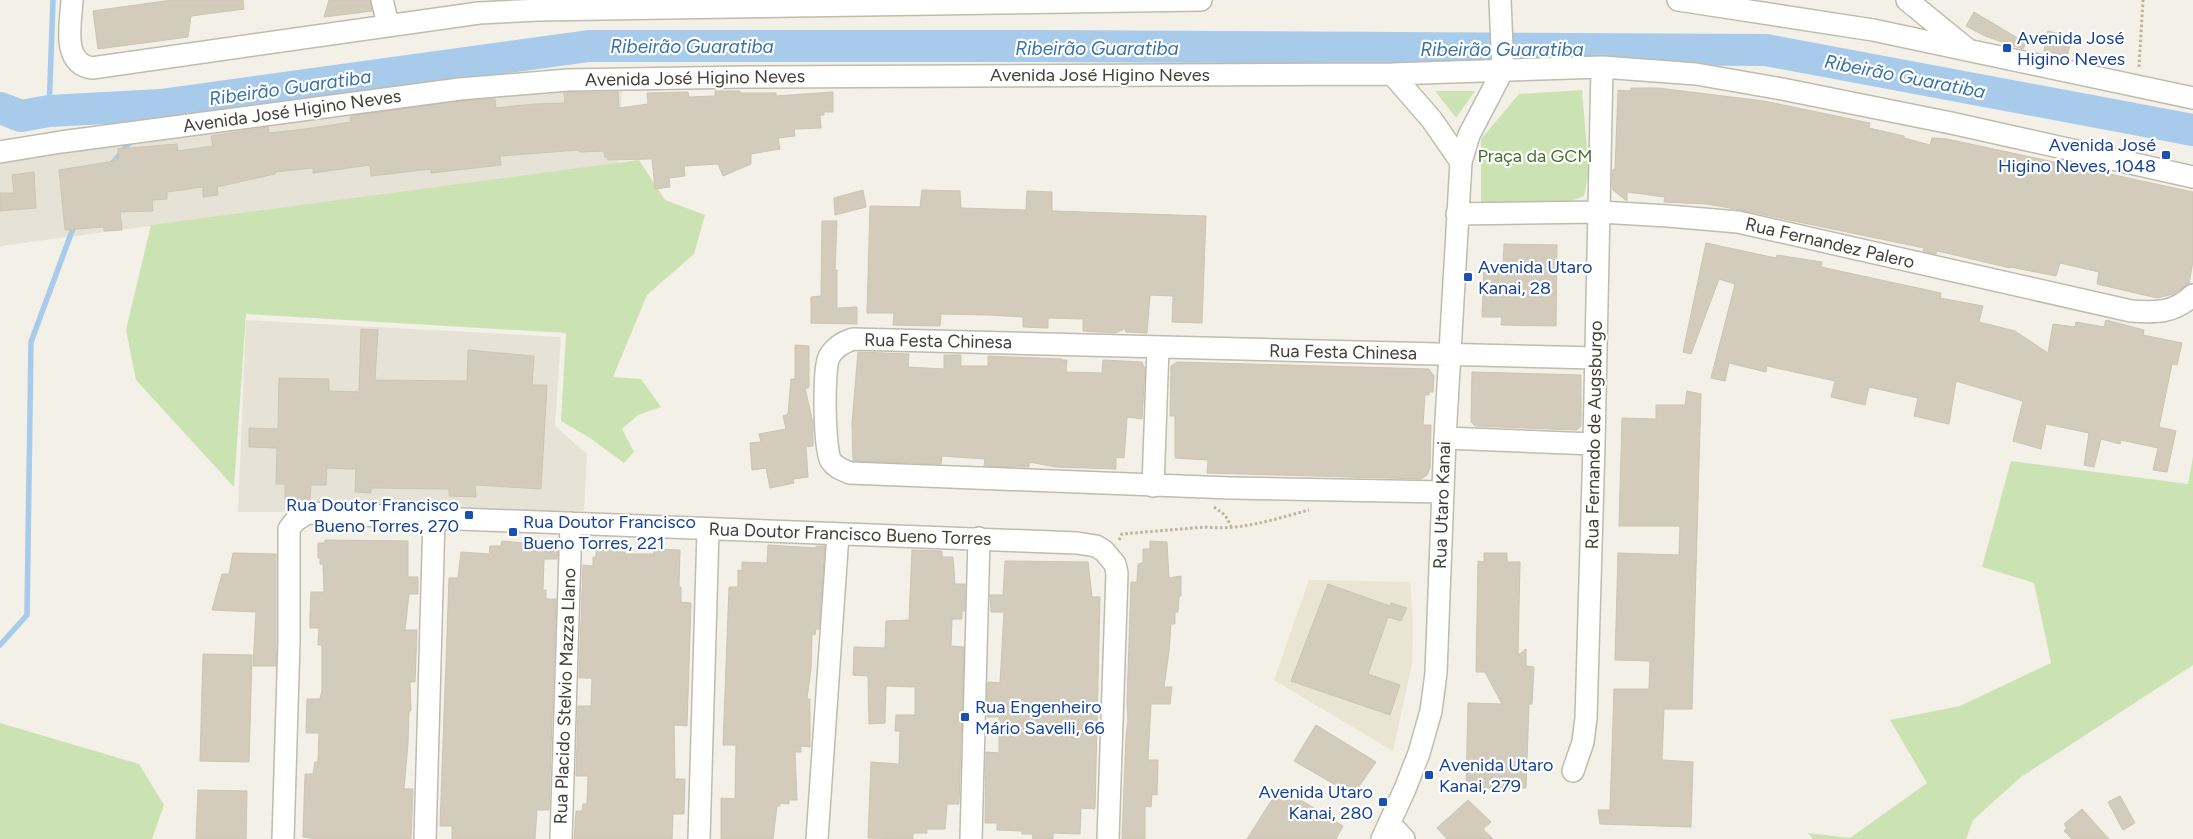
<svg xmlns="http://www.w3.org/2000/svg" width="2193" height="839" viewBox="0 0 2193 839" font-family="Figtree,sans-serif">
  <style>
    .residential { fill: #e6e2d6 }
    .education { fill: #eae5d2 }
    .green { fill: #cbe3b3 }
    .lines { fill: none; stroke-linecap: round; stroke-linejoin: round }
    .stream { stroke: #a8cbeb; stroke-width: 5.5 }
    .river { stroke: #a8cbeb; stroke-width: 32 }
    .building { fill: #d3ccbd; stroke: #cdc4b1 }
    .minor-casing { stroke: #c0bbad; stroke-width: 24 }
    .path { stroke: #beb49d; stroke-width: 3; stroke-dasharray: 2.5 2.5; stroke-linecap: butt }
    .minor { stroke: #fff; stroke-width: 21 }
    .transit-dot { fill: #1a4fb4; stroke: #fff; stroke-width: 2 }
    .labels { text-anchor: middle; stroke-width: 4.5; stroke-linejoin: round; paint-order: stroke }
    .transit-label { font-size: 18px; fill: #164399; stroke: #fff; text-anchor: start }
    .street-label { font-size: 18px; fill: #454037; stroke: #fff }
    .park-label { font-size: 18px; fill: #44722e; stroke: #fff }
    .water-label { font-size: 19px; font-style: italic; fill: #3872a8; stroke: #fff }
  </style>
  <rect width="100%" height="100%" fill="#f2f0e7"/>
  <!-- residential -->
  <path class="residential" d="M622,82l-4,88 -310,35 -308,41v-87l489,-71z
    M246,320l315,17 -6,89 32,28 -3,57 -346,1z"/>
  <!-- education -->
  <path class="education" d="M1309,580l101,2 3,41 -1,41 -19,87 -119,-71z"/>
  <!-- green -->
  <path class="green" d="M1582,90l7,82 -5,24 -15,6 -88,2v-65l38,-45z
    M1435,91h40l-19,27z
    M639,160l26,40 40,15 -11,39 -47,41 -34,82 28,2 20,28 -23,8 -16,14 12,23 -10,11 -34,-25 -29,-17 5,-88 -320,-19 -12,173 -98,-107 -10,-50 25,-105z
    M2193,457v208l-172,112 -48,43 -7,19h-153l-5,-6 42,5 77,-55 -37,-63 70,-14 91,-43 -17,-80 -52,-16 29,-106 177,23z
    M0,723l139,41 25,41 -12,34h-152z"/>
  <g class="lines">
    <!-- stream -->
    <path class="stream" d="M49,111l4,-111
      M145,125l16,-20
      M109,167l23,-27
      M0,645l27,-30 4,-273 44,-119"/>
    <!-- river -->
    <path class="river" d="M0,108l21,8 28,-5 112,-6 428,-59h455l722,4 427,80"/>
  </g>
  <!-- building -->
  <path class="building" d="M172,0h71l1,9 -53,7 -3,21 -90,12 -5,-38z
    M329,0h41l2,11 -48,6z
    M1974,12l52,31 -3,6 -38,-13 -19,-10z
    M2048,31l24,6 -5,19 -23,-5z
    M1631,88h27l106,13 106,22 -1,5 35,8v2l26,7 2,-7 15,1 246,53v69l-4,23 -16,10 -16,4 -60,-14 2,-12 -39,-9 -4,13 -46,-9v1l-68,-16 -5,-1 -1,3 -13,-3 1,-3 -183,-38 -34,-6 -43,-2 1,-5 -38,-5v9l-14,-11 -1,-7 1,-14 2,1 3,-80 13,1z
    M715,91h25v2h36v3l57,-4v20h-9v3h-4l1,13 -27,1 1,7 -17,2 2,11 -29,5v10l-28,12 -5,-12 -34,2 1,10 -16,2 1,9 -15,2 -3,-30 -44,1v-3h-3l-1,-6 -24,1 -1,-2 -79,6 1,9 -70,8v-4l-60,7 -1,-11 -57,8v-5l-38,4v2l-58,13 1,8 -15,2v-10l-36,5v7l-15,1 1,11 -33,1 2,18 -18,1v-4l-39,3 -6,-60 56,-9v-2h4l-1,-10 59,-5 1,7 35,-5 -2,-10 57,-9 1,6 36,-4 46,-7 -1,-5 6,-2 105,-14 34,-2 1,9 38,-4 31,-1 -1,-10 54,-1 1,16 29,-4 -1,-11 41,-1 1,5 26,-1z
    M34,172l2,36 -36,3v-18h14l-2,-18z
    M863,190l3,17 -31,8 -1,-17z
    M922,190l38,1 1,17 65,2 1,-19 25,1v19l154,5 -4,107 -30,-1 1,-26 -23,-1 -3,38 -21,-1 -1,-3 -10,4 -32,-2v-12l-35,-1v10l-25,-1v-10l-34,-2 -48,-1 -1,12 -47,-1 1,-12h-27l3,-107 50,1z
    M822,221h15l-2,49h2v38l20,-1v17l-46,-1v-26l10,-1z
    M1706,243l70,15 1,-3 45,7 -1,5 120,26 -1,5 43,8 -4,16 36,9 33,22 5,-29 22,3 1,-5 28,5 2,-7 38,10 -1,5 39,8 -5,22 -5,-1 -13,63 17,4 -9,41 -14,-2 5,-22 -37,-8 -1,4 -19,-5 -7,28 -10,-2 5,-32 -43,-9 -5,25 -28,-8 10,-40 -67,-20 -7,43 -35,-8 4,-18 -49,-11 -4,18 -34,-8 4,-16 -68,-15 -1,6 -37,-9 -4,18 -14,-3 24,-94 -16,-5 -28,75 -8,-2z
    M1504,244l53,1 -1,81 -55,-1 1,-8h-20l2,-52 19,1z
    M361,329l17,1 -3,50 92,1 1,-31 66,6 -2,29h15l-6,104 -66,-4 1,12 -27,-1v-7l-78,-1v5l-16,-1 1,-23 -29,-1 -1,17h-15l-1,15h-25v-16h-9l1,-36 -28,-1v-19l29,1 1,-51 50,1v12l30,1z
    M795,345l14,1v40l-1,2h-3l8,35v23l-7,1 2,30 -15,2 1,4 -24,5 -4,-20 -14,2 -2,-27 11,-1 -2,-8 27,-5 -3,-13 5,-2 3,-35h4z
    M858,352l51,2 -1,13 36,2v-14h17v11h27v-10l74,3 -2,1h7l-1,12 36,1 1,-13 39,2 3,7 -3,50 -15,-2 -3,41 -8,-1v12l-60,-2 -27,-5v5l-45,-1 1,-7 -43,-3 -1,8 -88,-3 -1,-38z
    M1177,362l252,7 5,7 -1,16h-4v3h-4l-2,30h8l-1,43 -3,7 -6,4 -214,-6 1,-13 -33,-2v-42h-5l1,-50z
    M1472,372l109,3v51l-4,4 -102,-4 -4,-4z
    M1687,391l14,3 -9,315h-28l-2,51 31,2 -2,65 -91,-3 -2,-14h12l4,-121h35l1,-28 -35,-1 3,-107 61,2 1,-29h-61l3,-108 34,1v-14h29z
    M325,540l83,1v36h10v17h-9l-4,36h12l-2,52h-5l1,29h-2l-1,32 -4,46h9l-2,50h-95l-13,-2 2,-63h8l2,-12h3l1,-29h-13l1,-34h13l2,-9v-45h-4l1,-17h-9v-12l1,-24h13l-1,-28h-3v-6h-2v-15h7z
    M502,541l56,5 -1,13h-13l-1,31h3v9h10l-7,211h-12l-2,29h-83v-13h-12l9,-248h9l3,-26 28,2 1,-8h11z
    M1150,541l17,1 2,36 12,-2v20h-2l-1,16h-3v12h-4l-2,27 -5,36h8l-2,17h-19l-3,56h10l-1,35 -5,-1 -1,13 -6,-1v33h-23l4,-103 2,-15 -1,-18 4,-121h6l1,-18 5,-1v-14h7z
    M768,545l48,3v-2h9l-6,83h-3l-1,6 -3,-1 -1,34 -4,31h3v48l-9,-1v6h-6l2,48h-8v4l-9,-1v3h-3l-4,33h-52v-41l14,1 1,-54h-13l6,-158h9v-17l4,1v-9l25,1z
    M596,549l21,1v2h8v2h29v-5l26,1 -1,37h2v15l10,1 -4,123 -13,-1 1,54h10l-1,35h-11l-1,25h-98l2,-28h6l1,-7h4l1,-28h-12l2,-70h13l1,-28h-13l4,-113 10,1v-9h3z
    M912,550l30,1v6h11l2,27h10v27h-3v8h-10l-1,27 13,1 -5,157h-12l-2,25h-18v4h-14v6l-45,-1 3,-76 28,2 1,-33h-5l1,-16h19v-28l-29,-1 -1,37 -16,1 -1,-48 -15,-1 1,-28 31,1 1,-27 23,-1z
    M233,553l43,1v112h-23l3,-54 -44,-2 10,-36h7z
    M1484,553h23v9h13l-2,93 8,-6v17l8,1 -2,37h-3l-3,84h-60l2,-85 34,1 -17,-32h-9l2,-111 6,1z
    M1005,561l83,1 4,35h8l-5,212 -14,-1 -1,26 -27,-1v6h-20l-1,-5h-10v-3l-25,-1v-7h-12l1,-71 13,1v-36h-12l1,-35 12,1 4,-71h-13l-1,-17h13z
    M1328,584l62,22 1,-3 16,5 -6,13 -13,-4 -20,57 32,11 -10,30 -99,-34z
    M203,654l49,1 -3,107 -49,-1z
    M1316,725l60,37 -23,33 -59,-34z
    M1280,787l63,39 -7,13h-89z
    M198,790l49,1 -1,48h-50z
    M2120,796l15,27 -12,7 -15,-28z
    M1468,800l23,22 -8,7 10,10h-46l-10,-11z
    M2082,809l27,30h-37l-8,-8 3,-3 -3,-4z"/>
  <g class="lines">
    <defs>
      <path id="minor" d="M72,0c-1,23 -11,63 20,68l387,-55 59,-3 663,-10
        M382,0l6,24
        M1678,0l195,30 320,68
        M1907,0l60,49
        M1392,74l40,46 29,42
        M0,152l61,-10 399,-53 108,-9 176,-3 648,-3 210,-7 94,7 86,15 169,34 242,54
        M1457,214l143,-2 68,4 70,6 393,89c25,2 43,2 62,-16
        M1445,438l149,6
        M1153,486l5,-139
        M1443,492l-213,-4 -380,-15c-7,-3 -14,-5 -19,-12 -7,-11 -8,-92 -2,-104 5,-9 15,-15 24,-18l742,19
        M1573,771l10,-29 3,-24 8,-274 8,-377
        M1390,824l14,15
        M283,839l6,-198v-112l6,-8 12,-8 770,30 19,3 8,5 11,13 2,9 -9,266
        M425,839l9,-321
        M561,839l10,-316
        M699,839l9,-309
        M817,839l21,-305
        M971,839l8,-301
        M1382,839l23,-50 14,-36 12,-42 5,-38 9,-235 16,-276 8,-27 34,-65 -3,-70"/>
    </defs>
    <!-- minor casing -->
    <use href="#minor" class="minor-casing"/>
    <!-- path -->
    <path class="path" d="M2139,67l4,-67
      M1214,507l11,8 6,11
      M1119,540l3,-6 83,-7c35,4 70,-8 104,-17"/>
    <!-- minor -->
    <use href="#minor" class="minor"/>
  </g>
  <!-- markers -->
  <g class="transit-dot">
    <rect x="2002" y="43" width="10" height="10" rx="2.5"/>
    <rect x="2161" y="150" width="10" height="10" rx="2.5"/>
    <rect x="1463" y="272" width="10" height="10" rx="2.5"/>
    <rect x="464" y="510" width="10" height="10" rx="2.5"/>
    <rect x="508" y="527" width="10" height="10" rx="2.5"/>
    <rect x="960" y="712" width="10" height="10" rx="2.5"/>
    <rect x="1424" y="770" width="10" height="10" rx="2.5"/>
    <rect x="1378" y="797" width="10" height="10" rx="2.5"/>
  </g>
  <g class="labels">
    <!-- transit labels -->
    <g class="transit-label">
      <text x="2017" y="44">Avenida José<tspan x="2017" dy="21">Higino Neves</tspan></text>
      <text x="2156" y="151" text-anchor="end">Avenida José<tspan x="2156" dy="21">Higino Neves, 1048</tspan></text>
      <text x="1478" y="273">Avenida Utaro<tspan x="1478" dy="21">Kanai, 28</tspan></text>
      <text x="459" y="511" text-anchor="end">Rua Doutor Francisco<tspan x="459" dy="21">Bueno Torres, 270</tspan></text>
      <text x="523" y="528">Rua Doutor Francisco<tspan x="523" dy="21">Bueno Torres, 221</tspan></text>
      <text x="975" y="713">Rua Engenheiro<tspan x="975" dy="21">Mário Savelli, 66</tspan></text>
      <text x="1439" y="771">Avenida Utaro<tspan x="1439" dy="21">Kanai, 279</tspan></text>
      <text x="1373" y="798" text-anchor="end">Avenida Utaro<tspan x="1373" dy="21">Kanai, 280</tspan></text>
    </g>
    <!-- street labels -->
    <g class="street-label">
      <text x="1100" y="81">Avenida José Higino Neves</text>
      <text transform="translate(695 78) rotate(-1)" y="6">Avenida José Higino Neves</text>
      <text transform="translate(292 111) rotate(-8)" y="6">Avenida José Higino Neves</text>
      <text transform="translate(1830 243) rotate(13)" y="6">Rua Fernandez Palero</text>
      <text transform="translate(938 341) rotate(1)" y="6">Rua Festa Chinesa</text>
      <text transform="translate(1343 352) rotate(1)" y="6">Rua Festa Chinesa</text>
      <text transform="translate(1594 435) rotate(-89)" y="6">Rua Fernando de Augsburgo</text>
      <text transform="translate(1442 505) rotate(-88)" y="6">Rua Utaro Kanai</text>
      <text transform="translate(850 534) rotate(2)" y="6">Rua Doutor Francisco Bueno Torres</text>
      <text transform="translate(565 696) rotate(-88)" y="6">Rua Placido Stelvio Mazza Llano</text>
    </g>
    <!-- park labels -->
    <g class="park-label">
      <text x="1535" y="162">Praça da GCM</text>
    </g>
    <!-- water labels -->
    <g class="water-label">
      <text x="692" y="53">Ribeirão Guaratiba</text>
      <text x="1097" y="55">Ribeirão Guaratiba</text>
      <text x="1502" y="56">Ribeirão Guaratiba</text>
      <text transform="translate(1905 76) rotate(11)" y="7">Ribeirão Guaratiba</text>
      <text transform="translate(290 87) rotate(-8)" y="7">Ribeirão Guaratiba</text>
    </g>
  </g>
</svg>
